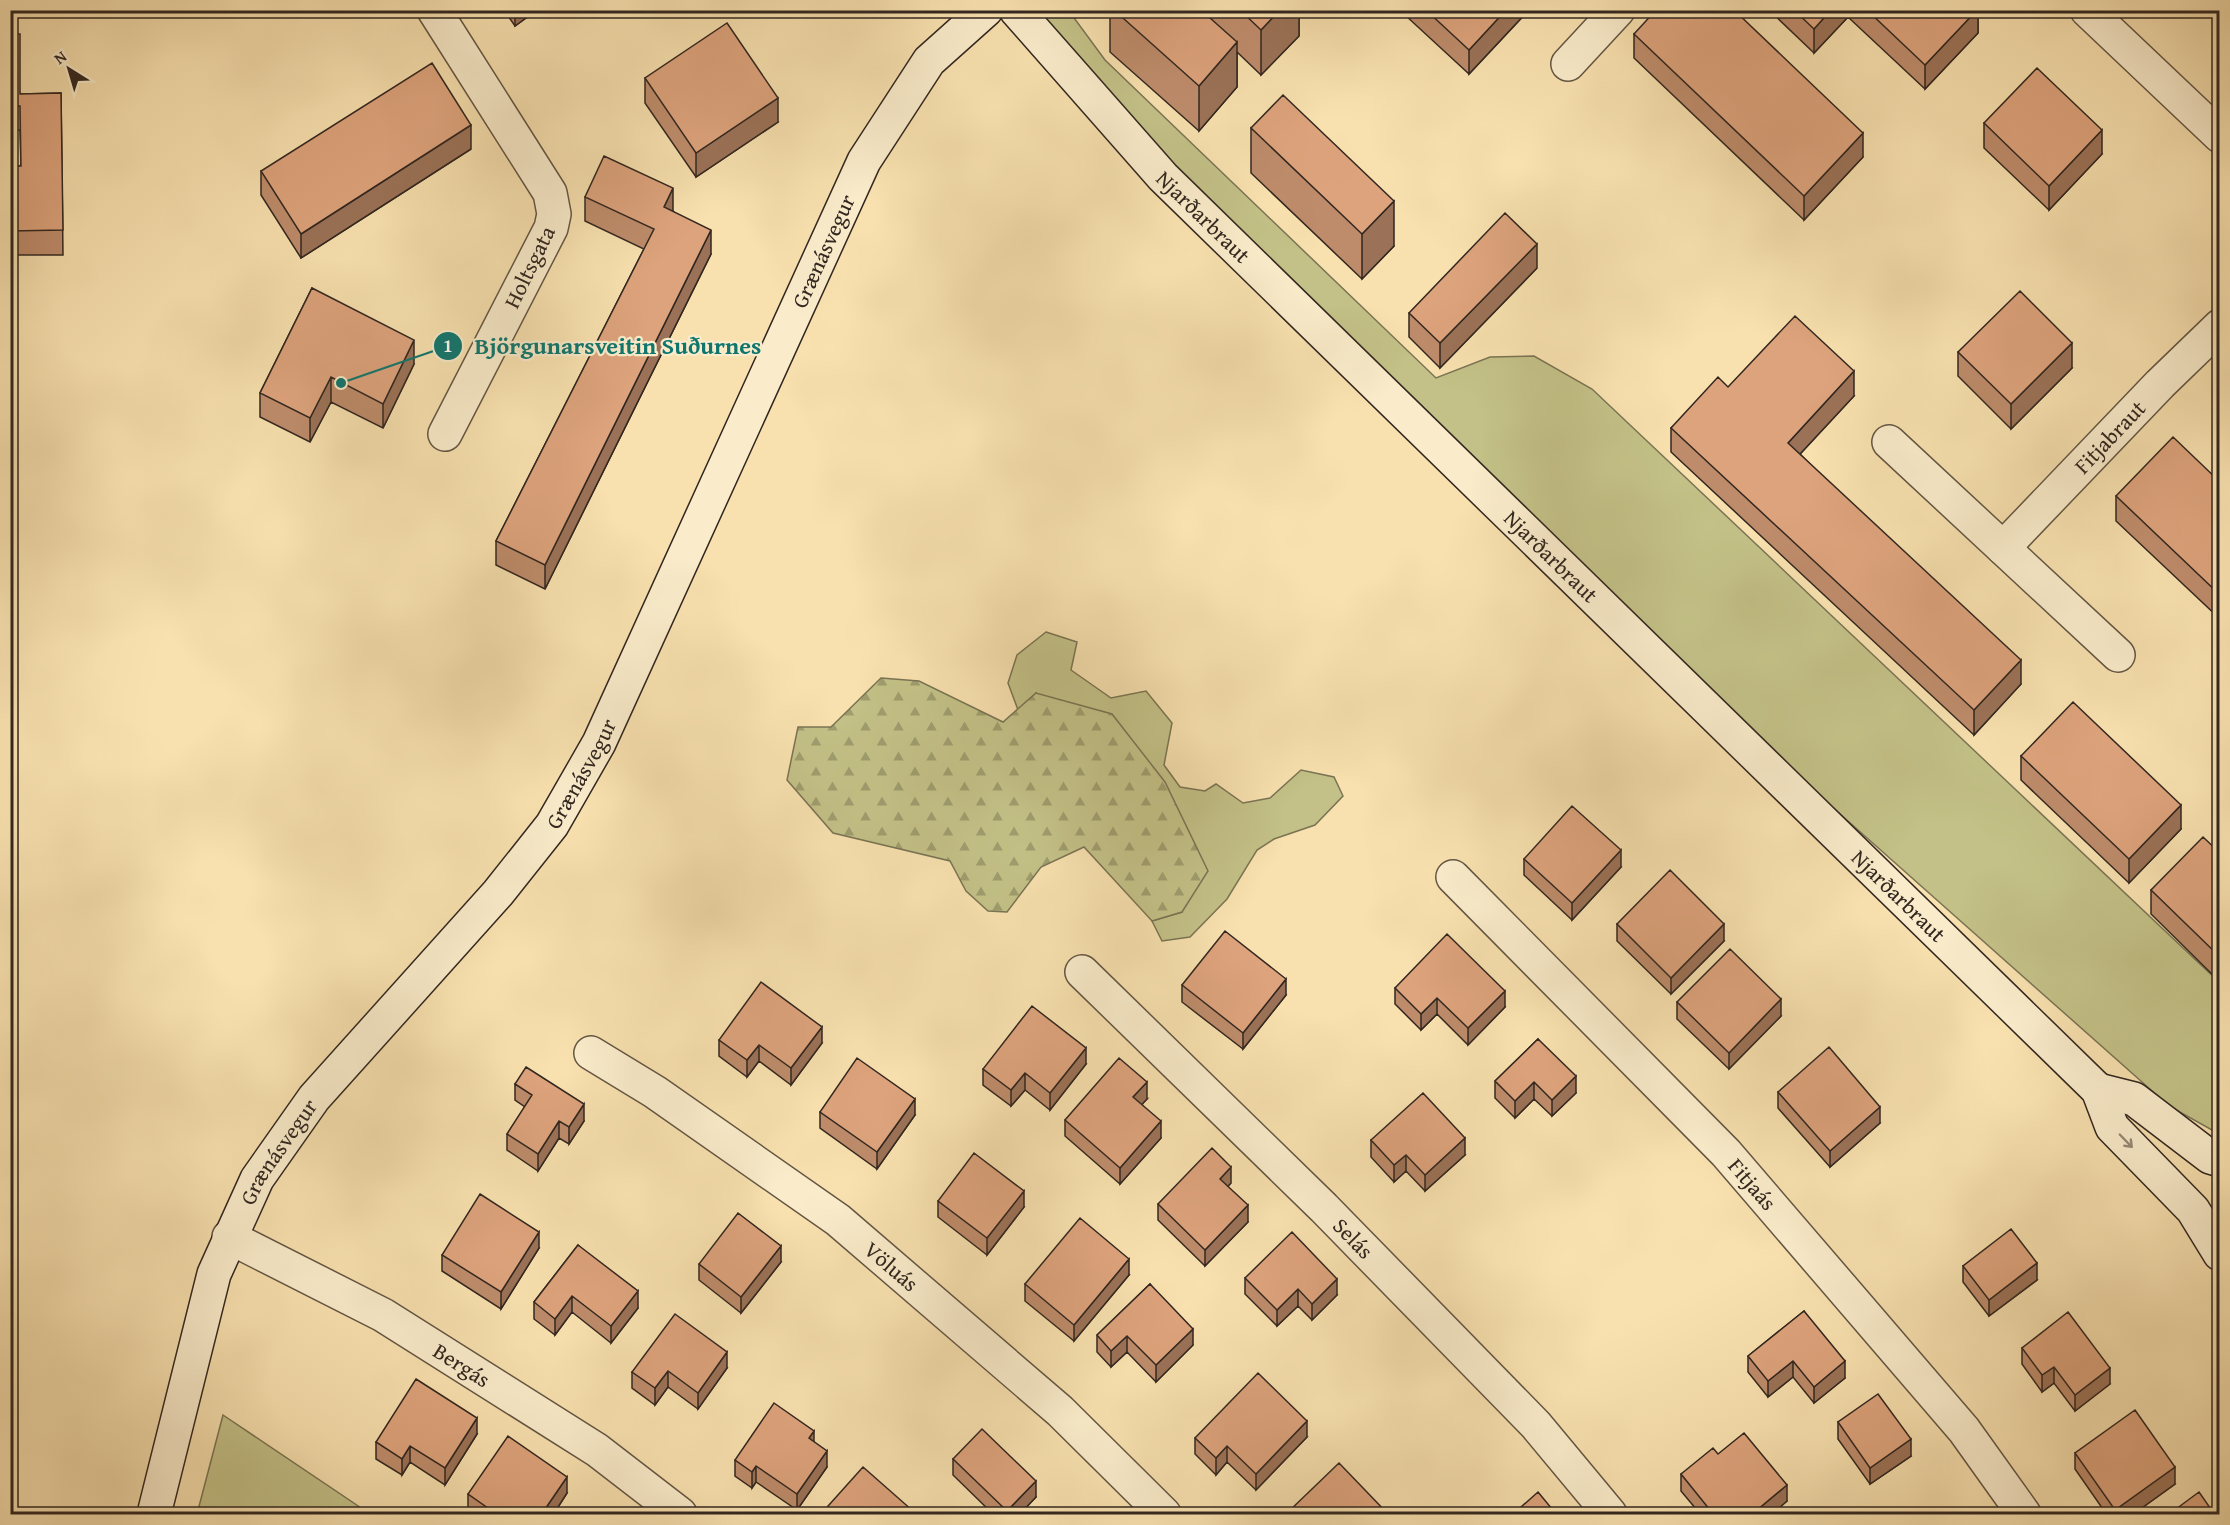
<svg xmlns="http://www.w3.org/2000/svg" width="2230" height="1525" viewBox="0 0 2230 1525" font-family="'Gentium Book Plus',serif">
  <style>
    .grass { fill: #c3c187; stroke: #7a7454; stroke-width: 1.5 }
    .forest { fill: url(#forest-firs); stroke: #7a7454; stroke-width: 1.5 }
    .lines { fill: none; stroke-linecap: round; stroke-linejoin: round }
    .street-casing { stroke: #645644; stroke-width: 36 }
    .secondary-casing { stroke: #322720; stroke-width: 36 }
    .street { stroke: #faeccb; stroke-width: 33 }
    .secondary { stroke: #faeccb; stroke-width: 33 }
    .wall { fill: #be8c6b; stroke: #322720; stroke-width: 1.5 }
    .shaded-wall { fill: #9b7257; stroke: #322720; stroke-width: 1.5 }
    .building { fill: #dda37c; stroke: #322720; stroke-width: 1.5 }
    .oneway { stroke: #968a76 }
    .labels { text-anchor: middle; stroke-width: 4.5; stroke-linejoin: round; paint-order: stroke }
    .street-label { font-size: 22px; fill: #322720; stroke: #faeccb }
    .leader { fill: none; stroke: #0f766e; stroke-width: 2 }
    .callout-dot { fill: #0f766e; stroke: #faeccb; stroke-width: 2 }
    .mark-label { font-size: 18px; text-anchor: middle; font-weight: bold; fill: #fff }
    .callout-label { font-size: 24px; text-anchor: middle; font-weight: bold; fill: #0f766e; stroke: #faeccb; stroke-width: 4.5; stroke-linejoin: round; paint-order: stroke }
  </style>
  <defs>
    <pattern id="forest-firs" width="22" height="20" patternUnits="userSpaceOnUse" patternTransform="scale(1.5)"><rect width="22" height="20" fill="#c3c187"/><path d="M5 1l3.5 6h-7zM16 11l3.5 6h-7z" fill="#9f9d6e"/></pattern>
  </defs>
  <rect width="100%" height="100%" fill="#f8e1af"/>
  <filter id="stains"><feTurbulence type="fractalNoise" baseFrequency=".00333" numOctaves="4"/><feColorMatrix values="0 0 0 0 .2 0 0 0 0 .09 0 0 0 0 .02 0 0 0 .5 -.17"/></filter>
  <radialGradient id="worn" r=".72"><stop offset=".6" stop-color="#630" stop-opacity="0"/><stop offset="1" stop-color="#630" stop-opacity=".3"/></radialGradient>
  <!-- grass -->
  <path class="grass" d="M1035,11h34l36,49 331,318 54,-21 44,-1 58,33 627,593v152l-50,-28 -347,-308 -651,-632z
    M1046,632l31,10 -6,28 40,28 35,-7 26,32 -8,42 16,22 25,4 11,-7 27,19 27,-5 31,-28 33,7 9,19 -28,29 -41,14 -17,11 -30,49 -37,38 -28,4 -10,-20 30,-9 -146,-219 -18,17 -10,-27 9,-28z
    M223,1415l147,99h-173z"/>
  <!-- forest -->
  <path class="forest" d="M881,678l38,3 84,41 33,-29 76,21 53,68 43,89 -26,41 -30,9 -68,-74 -43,20 -34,45 -19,-1 -22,-20 -16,-30 -117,-28 -46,-53 11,-53h33z"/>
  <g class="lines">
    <defs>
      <g id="street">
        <path d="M434,10l116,183 4,21 -3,14 -106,206"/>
        <path d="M2087,10l133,126"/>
        <path d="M1568,64l50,-54"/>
        <path d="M1889,442l229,213"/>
        <path id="s1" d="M2003,548l157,-164 60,-58"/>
        <path id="s2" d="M1453,877l273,276 238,277 60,84"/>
        <path id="s3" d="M1082,972l242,236 212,217 74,89"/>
        <path id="s4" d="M591,1053l64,39 183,128 222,191 104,103"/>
        <path id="s5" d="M229,1237l154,78 214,135 83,64"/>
      </g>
      <g id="secondary">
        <path id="s6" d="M1016,10l147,167 935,913 14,37 81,83 27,44"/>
        <path d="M2098,1090l36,9 76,58 10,3"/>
        <path id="s7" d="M154,1514l60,-240 43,-95 57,-81 184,-205 54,-68 47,-82 265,-582 65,-100 57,-51"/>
      </g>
    </defs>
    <!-- street casing -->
    <use href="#street" class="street-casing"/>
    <!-- secondary casing -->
    <use href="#secondary" class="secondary-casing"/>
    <!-- street -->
    <use href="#street" class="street"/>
    <!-- secondary -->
    <use href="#secondary" class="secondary"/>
  </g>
  <!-- wall -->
  <path class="wall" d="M504,10h33l-22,16z
    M1110,10h189v26l-38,39 -24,-23v35l-38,44 -89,-79z
    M1405,10h124l-60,64 -64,-59z
    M1769,10h209v23l-53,56 -77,-72 -34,36z
    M10,34l10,60 41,-1 2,162h-53v-89h11l-1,-36h-10z
    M1634,34l229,123 -59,63 -170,-162z
    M645,78l133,44 -82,55 -51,-74z
    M1984,123l118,31 -53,56 -65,-62z
    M1251,128l143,118 -32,33 -111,-106z
    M471,149l-170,109 -40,-63v-24z
    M585,197l88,14 38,43 -166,335 -49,-24v-24l148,-292 -59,-28z
    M1537,268l-97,100 -31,-31v-24z
    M312,288l102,76 -31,64 -52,-26 -21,40 -50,-25v-24z
    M1958,352l114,16 -61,61 -53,-53z
    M1728,387l126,9 -54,58 221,230 -47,51 -303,-283v-24z
    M2220,482v137l-104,-98v-25z
    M2021,756l160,73 -52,54 -108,-103z
    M2220,853v129l-69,-68v-24z
    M1524,859l97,8 -49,53 -48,-45z
    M1617,924l107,17 -53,53 -54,-53z
    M1182,985l104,10 -43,54 -61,-47z
    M1395,988l110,19 -37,38 -31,-31 -16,16 -26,-26z
    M1677,1002l104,14 -52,53 -52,-50z
    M1538,1039l38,54 -24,23 -18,-17 -19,19 -20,-20v-17z
    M719,1040l103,3 -31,42 -32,-24 -12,16 -28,-21z
    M1086,1064l-36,46 -25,-20 -14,16 -28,-21v-16z
    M515,1084l69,37 -15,23 -10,-6 -21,33 -31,-21v-16l18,-27 -10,-7z
    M1778,1092l102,31 -50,44 -52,-59z
    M1147,1099l-5,5 19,34 -41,46 -55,-48v-16z
    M820,1112l95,3 -38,54 -57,-41z
    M1371,1140l94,15 -40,36 -19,-20 -12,11 -23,-25z
    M1231,1183l-3,3 20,36 -43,44 -47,-46v-16z
    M938,1201l86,6 -37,48 -49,-38z
    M578,1245l60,63 -27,35 -39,-31 -17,23 -21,-16v-17z
    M539,1248l-38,61 -59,-38v-16z
    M781,1262l-40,51 -42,-33v-16z
    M1963,1266l74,14 -48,36 -26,-34z
    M1129,1275l-55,66 -49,-40v-17z
    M1245,1278l92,17 -25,25 -14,-14 -21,20 -32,-32z
    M1150,1284l43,61 -37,37 -29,-30 -16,15 -14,-15v-17z
    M1804,1311l41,67 -31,25 -21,-26 -25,20 -20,-25v-16z
    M2022,1348l88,36 -35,27 -21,-28 -12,9 -20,-28z
    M727,1368l-29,41 -30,-22 -13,18 -23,-17v-16z
    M1838,1422l73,34 -41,28 -32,-45z
    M477,1434l-32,51 -35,-23 -8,13 -26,-16v-17z
    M1307,1437l-51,53 -29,-28 -11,13 -21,-21v-16z
    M814,1442l13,25 -30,43 -41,-28 -4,6 -17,-12v-16z
    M2075,1453l100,31 -43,31h-25l-32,-46z
    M1718,1454l69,47 -16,14h-70l-20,-24v-17z
    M953,1459l83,38 -17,18h-25l-41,-40z
    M567,1493l-14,22h-79l-6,-5v-16z"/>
  <!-- shaded-wall -->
  <path class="shaded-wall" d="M515,10h22l-22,16z
    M1280,10h19v26l-38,39v-45z
    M1506,10h23l-60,64v-24z
    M1831,10h17v7l-34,36v-24z
    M1977,10h1v23l-53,56v-24z
    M1237,42v45l-38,44v-45z
    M778,98v24l-82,55v-24z
    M471,125v24l-170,109v-24z
    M2102,130v24l-53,56v-24z
    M1863,133v24l-59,63v-24z
    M673,188v25l-9,-6z
    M1394,201v45l-32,33v-45z
    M711,230v24l-166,335v-24z
    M1537,244v24l-97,100v-25z
    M414,340v24l-31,64v-24z
    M2072,343v25l-61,61v-25z
    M1854,371v25l-66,71v-24z
    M331,377v25l-21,40v-24z
    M2021,660v24l-47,51v-25z
    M2181,805v24l-52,54v-24z
    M1621,850v17l-49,53v-17z
    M1724,924v17l-53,53v-16z
    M1286,979v16l-43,54v-16z
    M1505,991v16l-37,38v-17z
    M1437,998v16l-16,16v-16z
    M1781,999v17l-52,53v-16z
    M822,1027v16l-31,42v-17z
    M759,1045v16l-12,16v-17z
    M1086,1048v16l-36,46v-17z
    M1025,1073v17l-14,16v-16z
    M1576,1076v17l-24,23v-16z
    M1147,1082v17l-14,15v-17z
    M1534,1082v17l-19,19v-17z
    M915,1099v16l-38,54v-17z
    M584,1104v17l-15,23v-17z
    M1880,1107v16l-50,44v-16z
    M559,1121v17l-21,33v-17z
    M1161,1121v17l-41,46v-16z
    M1465,1138v17l-40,36v-16z
    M1406,1155v16l-12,11v-17z
    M1231,1167v16l-11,12v-16z
    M1024,1191v16l-37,48v-17z
    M1248,1205v17l-43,44v-16z
    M539,1232v16l-38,61v-17z
    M781,1246v16l-40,51v-16z
    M1129,1259v16l-55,66v-16z
    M2037,1263v17l-48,36v-16z
    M1337,1279v16l-25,25v-16z
    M1298,1289v17l-21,20v-16z
    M638,1291v17l-27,35v-17z
    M572,1296v16l-17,23v-16z
    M1193,1329v16l-37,37v-17z
    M1127,1336v16l-16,15v-16z
    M727,1352v16l-29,41v-16z
    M1793,1361v16l-25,20v-16z
    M1845,1361v17l-31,25v-16z
    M2054,1367v16l-12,9v-17z
    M2110,1368v16l-35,27v-16z
    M668,1371v16l-13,18v-17z
    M477,1418v16l-32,51v-17z
    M1307,1421v16l-51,53v-16z
    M814,1431v17l-5,-10z
    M1911,1439v17l-41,28v-16z
    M410,1446v16l-8,13v-16z
    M1227,1446v16l-11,13v-17z
    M827,1451v16l-30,43v-16z
    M756,1466v16l-4,6v-16z
    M2175,1467v17l-43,31h-17v-5z
    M567,1477v16l-14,22h-12z
    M1036,1481v16l-17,18h-12v-4z
    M1787,1485v16l-16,14h-20z"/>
  <!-- building -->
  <path class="building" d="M1114,10h87l36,32 -38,44z
    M1240,10h40l-19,20z
    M1426,10h80l-37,40z
    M1656,10h78l129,123 -59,63 -170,-162z
    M1794,10h37l-17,19z
    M1867,10h110l-52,55z
    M727,23l51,75 -82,55 -51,-75z
    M10,34h10v60l41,-1 2,137 -53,1v-65h11l-1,-60h-10z
    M432,63l39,62 -170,109 -40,-63z
    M2037,68l65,62 -53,56 -65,-63z
    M1283,95l111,106 -32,33 -111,-106z
    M604,156l69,32 -9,19 47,23 -166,335 -49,-24 158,-312 -69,-32z
    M1505,213l32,31 -97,99 -31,-30z
    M312,288l102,52 -31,64 -52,-27 -21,41 -50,-25z
    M2020,291l52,52 -61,61 -53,-52z
    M1795,316l59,55 -66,72 233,217 -47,50 -303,-282 47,-51 10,10z
    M2173,437l47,45v113l-104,-99z
    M2073,702l108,103 -52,54 -108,-103z
    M1572,806l49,44 -49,53 -48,-44z
    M2203,837l17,16v104l-69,-67z
    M1670,870l54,54 -53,54 -54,-54z
    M1225,931l61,48 -43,54 -61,-48z
    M1447,934l58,57 -37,37 -31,-30 -16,16 -26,-26z
    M1730,949l51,50 -52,54 -52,-51z
    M761,982l61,45 -31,41 -32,-23 -12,15 -28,-20z
    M1032,1006l54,42 -36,45 -25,-20 -14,17 -28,-21z
    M1538,1039l38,37 -24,24 -18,-18 -19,19 -20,-20z
    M1829,1047l51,60 -50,44 -52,-59z
    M857,1058l58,41 -38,53 -57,-40z
    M1119,1058l28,24 -14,15 28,24 -41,47 -55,-48z
    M526,1067l58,37 -15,23 -10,-6 -21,33 -31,-20 25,-39 -17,-11z
    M1423,1093l42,45 -40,37 -19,-20 -12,10 -23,-25z
    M1212,1148l19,19 -11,12 28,26 -43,45 -47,-46z
    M974,1153l50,38 -37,47 -49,-37z
    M480,1194l59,38 -38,60 -59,-37z
    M738,1213l43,33 -40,51 -42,-33z
    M1080,1218l49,41 -55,66 -49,-41z
    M2011,1229l26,34 -48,37 -26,-34z
    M1292,1232l45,47 -25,25 -14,-15 -21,21 -32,-32z
    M578,1245l60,46 -27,35 -39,-30 -17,23 -21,-17z
    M1150,1284l43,45 -37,36 -29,-29 -16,15 -14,-16z
    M1804,1311l41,50 -31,26 -21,-26 -25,20 -20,-25z
    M2068,1312l42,56 -35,27 -21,-28 -12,8 -20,-27z
    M675,1314l52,38 -29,41 -30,-22 -13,17 -23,-16z
    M1258,1373l49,48 -51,53 -29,-28 -11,12 -21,-20z
    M416,1379l61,39 -32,50 -35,-22 -8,13 -26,-17z
    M1878,1394l33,45 -41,29 -32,-46z
    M774,1403l40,28 -5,7 18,13 -30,43 -41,-28 -4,6 -17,-12z
    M2135,1410l40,57 -60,43 -40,-57z
    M982,1429l54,52 -29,30 -54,-52z
    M1744,1433l43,52 -36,30h-37l-33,-41 32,-26 5,6z
    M508,1436l59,41 -26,38h-43l-30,-21z
    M1339,1463l48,50 -1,2h-101z
    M863,1467l50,44 -3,4h-90z
    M1538,1492l19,23h-45z
    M2199,1492l16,23h-47z
    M605,1508l9,7h-13z"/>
  <!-- one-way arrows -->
  <defs><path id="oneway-shaft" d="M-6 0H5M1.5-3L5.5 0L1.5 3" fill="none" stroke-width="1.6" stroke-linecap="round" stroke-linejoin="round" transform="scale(1.5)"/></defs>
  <use class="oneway" href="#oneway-shaft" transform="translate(2126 1141) rotate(46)"/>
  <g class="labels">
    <!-- street labels -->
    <g class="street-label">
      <text dy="8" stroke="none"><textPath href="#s6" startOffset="279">Njarðarbraut</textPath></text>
      <text dy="8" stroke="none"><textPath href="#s7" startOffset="1448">Grænásvegur</textPath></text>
      <text transform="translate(529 267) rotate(-64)" y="8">Holtsgata</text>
      <text dy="8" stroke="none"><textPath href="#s1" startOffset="154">Fitjabraut</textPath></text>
      <text dy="8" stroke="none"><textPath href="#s6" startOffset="765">Njarðarbraut</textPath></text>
      <text dy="8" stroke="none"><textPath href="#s7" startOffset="872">Grænásvegur</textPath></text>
      <text dy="8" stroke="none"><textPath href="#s6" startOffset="1251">Njarðarbraut</textPath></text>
      <text dy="8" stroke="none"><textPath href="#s7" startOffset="386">Grænásvegur</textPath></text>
      <text dy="8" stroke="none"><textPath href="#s2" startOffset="429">Fitjaás</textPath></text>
      <text dy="8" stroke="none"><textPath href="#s3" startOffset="380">Selás</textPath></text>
      <text dy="8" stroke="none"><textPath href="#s4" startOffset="369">Völuás</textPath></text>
      <text dy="8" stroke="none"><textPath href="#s5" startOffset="266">Bergás</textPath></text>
    </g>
  </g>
  <!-- callouts -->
  <path class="leader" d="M341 383L448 346"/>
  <g class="callout-dot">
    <circle cx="341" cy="383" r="6"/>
    <circle cx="448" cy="346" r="15"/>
  </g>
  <g class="mark-label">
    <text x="448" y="352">1</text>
  </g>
  <g class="callout-label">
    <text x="618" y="354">Björgunarsveitin Suðurnes</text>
  </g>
  <!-- margin -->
  <rect width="2230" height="1525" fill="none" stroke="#f8e1af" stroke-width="36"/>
  <rect x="12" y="12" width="2206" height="1501" fill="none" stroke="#322720" stroke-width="3"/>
  <rect x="18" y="18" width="2194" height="1489" fill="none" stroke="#322720" stroke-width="1.5"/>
  <!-- north arrow -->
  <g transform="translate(69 69) rotate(323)" stroke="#faeccb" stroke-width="4.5" paint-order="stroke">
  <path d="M0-4.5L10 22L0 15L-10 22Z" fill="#322720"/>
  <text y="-9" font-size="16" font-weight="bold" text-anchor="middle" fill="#322720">N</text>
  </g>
  <rect width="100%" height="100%" filter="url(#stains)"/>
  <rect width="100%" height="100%" fill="url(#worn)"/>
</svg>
